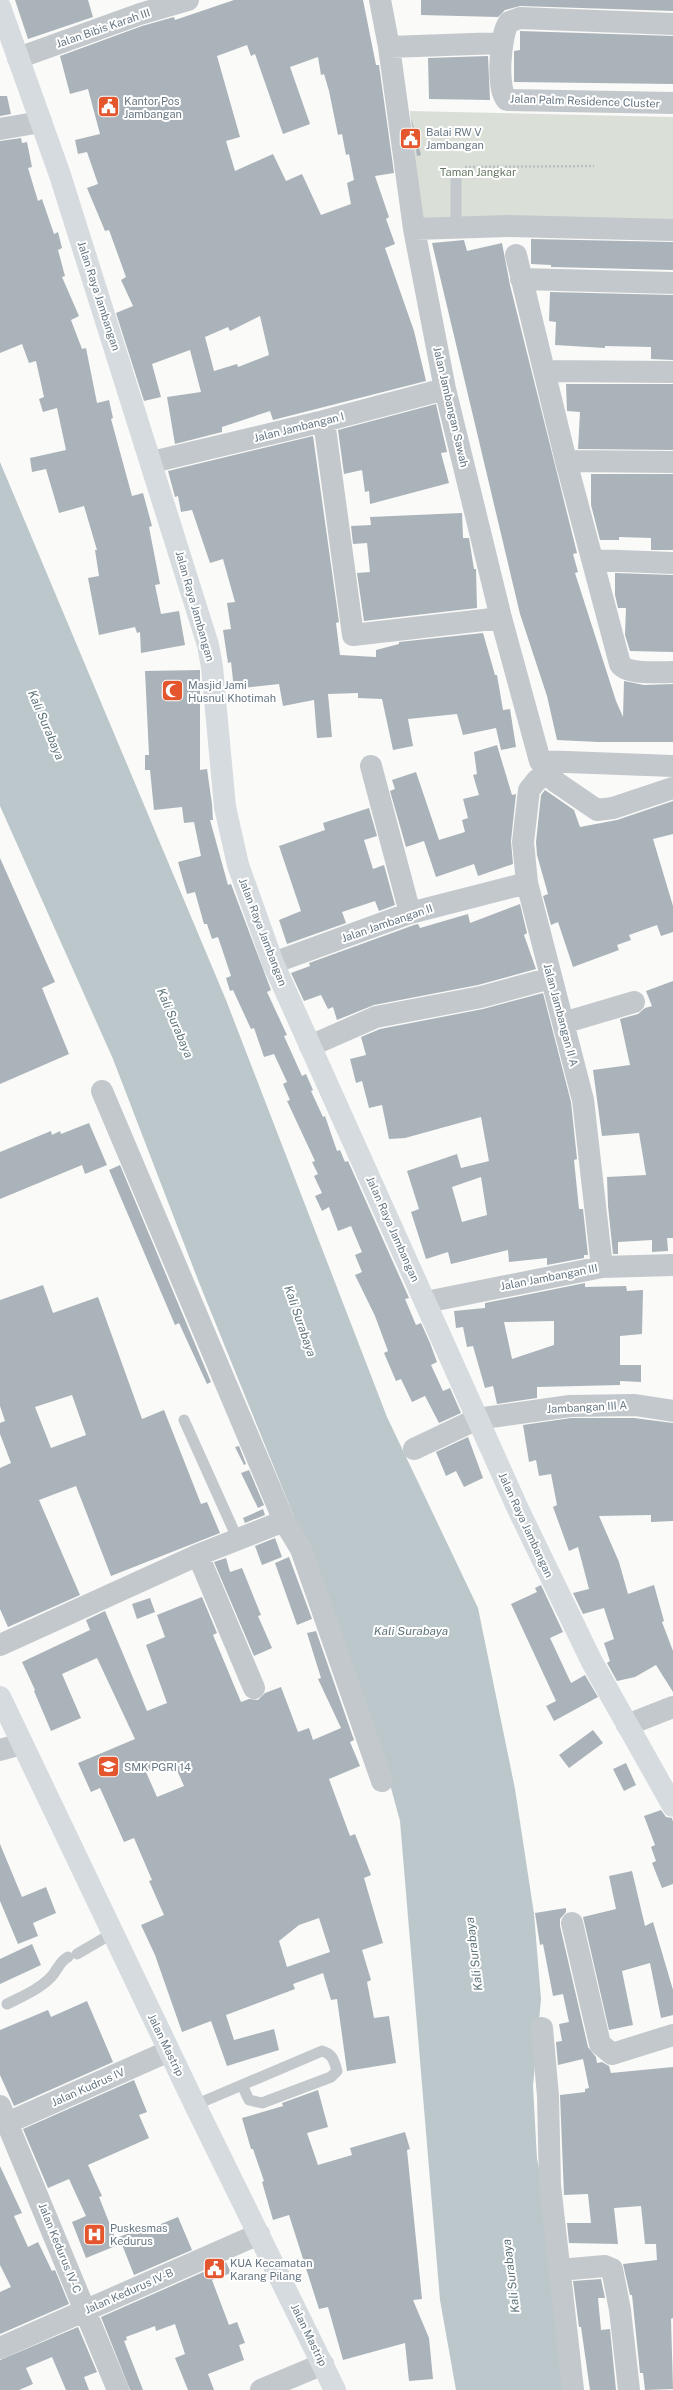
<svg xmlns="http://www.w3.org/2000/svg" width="673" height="2390" viewBox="0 0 673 2390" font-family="'Public Sans',sans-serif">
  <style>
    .green { fill: #dadfd7 }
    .water { fill: #bbc7cb }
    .building { fill: #aab3b9; fill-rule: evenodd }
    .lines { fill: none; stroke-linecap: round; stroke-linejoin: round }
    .path { stroke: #bbbfc2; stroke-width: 2.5; stroke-dasharray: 2 2; stroke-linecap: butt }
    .service { stroke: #c3c8cc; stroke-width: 11 }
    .minor { stroke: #c3c8cc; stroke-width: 22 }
    .secondary { stroke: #d6dbdf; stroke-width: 22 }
    .primary { stroke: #d6dbdf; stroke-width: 22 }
    .labels { text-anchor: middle; stroke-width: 4; stroke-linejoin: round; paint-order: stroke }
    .street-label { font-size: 11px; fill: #657683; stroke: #fff }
    .poi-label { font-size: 11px; fill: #657683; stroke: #fff; text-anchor: start }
    .park-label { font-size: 11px; fill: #687a64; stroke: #fff }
    .water-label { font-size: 12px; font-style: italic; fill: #60757c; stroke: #fff }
  </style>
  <rect width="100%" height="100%" fill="#fafaf8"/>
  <!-- green -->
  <path class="green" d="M410,111l263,6v120l-220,-5 -33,6z"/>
  <!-- water -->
  <path class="water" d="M0,462l226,538 161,417 91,191 37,181 19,125 7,85 -8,87 4,73 6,28 24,203h-111l-16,-90 -40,-479 -16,-59 -74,-206 -112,-276 -85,-221 -113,-253z"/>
  <!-- building -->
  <path class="building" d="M15,0h73l5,17 -65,22z
    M234,0h129l13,65h3l15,108 -19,3 14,41 -3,2 9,25 -10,4 29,83 12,50 -153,39 -3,-9 -48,16v5l-47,12 -8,-47 34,-5 -11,-42 -38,14 9,33 -17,4 -28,-88 17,-7 -12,-26 5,-3 -17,-47 -4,1 -18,-43 11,-4 -11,-32 -9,2 -3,-14 25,-6 -12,-45 -18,5 -10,-38 82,-30 32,-9 1,3zM247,45l4,11 4,-2 28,80 27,-10 -20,-57 28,-10 3,18 3,-1 5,17 9,44 4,-1 4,21 3,-1 5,26 -7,3 4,21 -30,11 -19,-41 -16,7 -13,-27 -38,17 -9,-30 14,-4 -23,-81zM260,316l9,39 -31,12 -1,-3 -23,7 -9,-34 23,-10 2,4z
    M421,0h252v11l-153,-5 -15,4 -7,7 -77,-2z
    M520,31l153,5v48l-159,-2v-31l6,-1z
    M488,56l2,44 -61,-1 -1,-41z
    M0,96h7l4,18 -11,2z
    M411,117l10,38 -4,1z
    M21,138l1,5 5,-1 5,25 -4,1 10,33 4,-2 12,35 4,-2 4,16 -4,2 7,26 -3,1 17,39 -8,4 11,29 4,-1 11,55 12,-3 4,18 -2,1 21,77 11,-3 9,33 -3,1 11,57 -5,1 6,29 18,-3 6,34 -44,8 -1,-21 -3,1 -2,-6 -36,8 -11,-57 11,-2 -4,-26h2l-13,-44 -25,7 -13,-44 -14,3 -2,-14 36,-8 -9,-42 -14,4 -4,-13 5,-2 -8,-36 -7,2 -7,-19 -22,9v-212z
    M531,239l142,3v28l-122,-3v-2l-20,-1z
    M464,240l3,11 35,-8 8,42 67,268 -4,1 5,18 -3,1 41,128 7,16 1,-36 20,4 29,-1v58h-75l-41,-2 -10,-44 -27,-82 -88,-371z
    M550,292l123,3v65l-22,-1v-12l-46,-1v2l-50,-3 1,-23 -7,-1z
    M566,384h107v66l-95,-1 2,-37 -13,-1z
    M436,404l11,48 -6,1 8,30 -79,21 -1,-13 -4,1 -3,-22 -18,4 -6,-44z
    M313,436l26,186 -3,1 4,32 36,2v-7l23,-6v-2l84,-9 12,42h2l6,35 7,-1 6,38 -15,3 -5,-22 -33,7 -6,-21 -49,5 5,27 -20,4 -11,-51 -24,-1v-5l-30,1 4,43 -15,1 -3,-38 -31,6 -4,-22 -45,5 -3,-27 -3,1 -5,-33 8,-1 -4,-26 8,-1 -12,-43 -13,4 -18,-53 -11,2 -3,-16 -3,1 -7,-26z
    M591,474h82v76h-22v-12l-32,-1v3h-19l-9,-35z
    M462,513l1,25h6l5,31h2l1,39 -113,13 -7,-48 13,-1 -3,-29 -14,1 -2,-18 20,-1 -1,-8z
    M615,573l58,2v77l-43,-1 -5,-16 1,-27h-8l-3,-13z
    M200,670v100l7,-1 5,35 1,16h-3l18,65 3,-1 40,106 -4,2 20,43 -3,1 18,40 4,-2 7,16 -2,1 12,26 2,-1 12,35 3,-1 5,12 3,-1 61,137 -4,1 11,26 5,-2 9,20 7,19 -6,3 12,26 7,-3 11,25 -22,10 -14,-27 -13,6 -11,-23 -5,2 -12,-28 4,-2 -13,-35 -20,-41 7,-3 -7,-17 7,-3 -11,-26 -13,5 -9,-24 -7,4 -7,-15 7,-3 -8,-17 4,-2 -6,-12 3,-1 -28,-60 3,-1 -7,-16 4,-2 -13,-28 -10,3 -10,-29 -3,1 -18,-39 -3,1 -4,-13 5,-2 -13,-39 -6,2 -5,-15h-3l-9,-32 -8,2 -9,-32 23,-6 -7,-34 -10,1 -2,-16 -28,3 -4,-40h-5v-15h4l-4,-84z
    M497,745l15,50 4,-1 -5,47 2,23 -35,12 -4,-12 -38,13 -12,-36 -18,6 -16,-56 5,-2 -3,-9 24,-8 23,68 26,-8 -3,-12 6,-2 -5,-19 16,-4 -6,-20 4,-1 -3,-22z
    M545,790l29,20 6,17 37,-7 56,-19v33l-20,5 20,67v26l-12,4 -4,-11 -28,10 2,5 -14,5 2,5 -46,17 -15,-45 -7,3 -8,-29 5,-2 -11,-39 -1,-13 5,-47z
    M369,808l8,28 -13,4 9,29 11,-4 11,40 -16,6 -4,-10 -33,11 4,11 -59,21 -8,-24 22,-9 -22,-65 46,-16 -2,-7z
    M0,858l55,124 -13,6 27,66 -69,30z
    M520,904l7,29 -3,2 12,34 -58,16 -104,20 -37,15 -4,-13 -5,2 -7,-14 -17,6 -13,-28 19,-7 -1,-3 105,-38 4,-1 2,4 48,-14 2,9z
    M673,981v257h-6l1,13 -16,1v-12l-34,2v12h-5l-5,-48 -1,-29 39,-2 -7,-42 -37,3 -9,-66 37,-5 -10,-46 18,-5 7,-6 7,-2 -6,-15z
    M543,993l28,109 6,57 -3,1 5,49h4l5,46h-4v3l-37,7v-7l-38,4 -1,-12 -57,14 -3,-12 -22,7 -15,-47 8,-3 -12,-38 50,-17 4,14 28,-7 -8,-44 -76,21 -16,1 -7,-34 -13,3 -7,-27 -6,2 -6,-24 16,-4 -5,-18 19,-8 103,-20zM481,1177l6,38 -25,7 -10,-35z
    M89,1123l18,42 -22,9 -3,-9 -82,34v-47l51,-21 1,4 8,-4 1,3z
    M120,1165l91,217 -4,2 -28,-61 -4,2 -66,-155z
    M585,1283v4l41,-1 1,5 16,-1 -1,44 -22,2v29h21v17l-21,-1v4l-83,2v11l-40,6 -4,-18 -8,2 -12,-42 -6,1 -4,-20 -7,1 -2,-17 31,-3v-5zM554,1321v24l-42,14 -8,-37z
    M43,1285l10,28 45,-16 44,122 22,-9 37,94 6,-2 13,31 -109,43 -35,-90 -37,14 41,95 -72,32 -8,-18v-141l11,-5 -11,-29v-11l5,-2 -5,-15v-106zM72,1395l14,40 -35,13 -16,-41z
    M571,1418h63l39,5v98l-22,1v-7l-52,1 20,46 9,32 26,-9 10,36 -2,1 11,29v41l-17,-27 -21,12 -18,4 -10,-18 3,-2 -6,-18 10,-4 -10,-31 -21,6 -10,-21 16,-4 -11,-42 -9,4 -16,-44 4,-2 -6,-31 -12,2 -3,-16 -7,2 -6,-37z
    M468,1437l15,41 -19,9 -8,-16 -10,5 -10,-24z
    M239,1446l7,18 -2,1 -9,-18z
    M249,1470l15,35 -6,3 -17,-35z
    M263,1509l2,6 -20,8 -2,-5z
    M275,1538l7,19 -20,8 -7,-19z
    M289,1557l23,62 -15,6 -22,-62z
    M226,1558l4,14 12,-4 19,47 -3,1 14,32 -18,8 -40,-94z
    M541,1585l22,47 -13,6 21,45 14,-8 13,22 -44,24 -8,-15 10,-5 -45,-97 26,-12 -2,-4z
    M202,1597l15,36 -4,2 28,67 8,-3 9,1 7,-7 16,-6 17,45 11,-4 4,12 28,-12 -23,-49 3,-1 -14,-45 9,-2 38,109 -4,2 10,24 -31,13 21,57 5,-2 16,41 -7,3 19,65 -21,7 9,30 -4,2 7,36 15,-2 7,47 -49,8 -10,-72 -6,1 -8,-27 -30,11 2,5 -69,26 8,25 40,-11 5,21 -52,16 -16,-45 -29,11 -27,-77 -14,-30 23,-10 -15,-34 3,-1 -18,-42 -10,4 -24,-54 -9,4 -13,-29 57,-24 -38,-81 -35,16 19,44 -30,13 -17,-40 1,-1 -13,-28 68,-32 -4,-10 19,-9 42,100 20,-8 -21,-58 19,-8 -8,-22zM173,1761l11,25 -27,11 -11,-25zM319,1918l11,34 -43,15 -8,-26 20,-16z
    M150,1598l5,14 -18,7 -5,-15z
    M593,1730l10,13 -34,25 -10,-13z
    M626,1763l10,22 -12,6 -11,-22z
    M661,1810l5,7 6,1 1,4v62l-11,4 -10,-25 4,-2 -5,-14 4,-2 -11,-29z
    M0,1844l22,53 24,-10 10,26 -23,10 5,13 -20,8 -18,-43z
    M632,1871l13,55 8,-4 20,68v25l-12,3 -11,-55 -28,8 11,54 -24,5 -26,-113 33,-8 -7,-33z
    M566,1908v4l-6,7v7l28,121 8,10 1,6 5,-1 7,4 2,7 62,-6v251l-2,1 2,70 -28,1 -2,-17h-3l-8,-78h-2l-7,-31 34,-4 -1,-16h-11l-4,-38 -27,2 4,36 -49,-1 -2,-20h24l-3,-29 -24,1 -4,-100 25,-3v-3l4,-1 -6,-29 -25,6 -2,-23 6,-1 -3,-17 10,-2 -6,-28 -10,2 -10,-52 -3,1 -5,-32z
    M32,1944l9,21 -41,19v-25z
    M87,2001l26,61 -99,44 -14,-31v-45l48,-20 3,7z
    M134,2080l13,32 -8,3 10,23 -61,27 14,31 -3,1 19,48 -32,13 -14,-36 14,-6 -17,-37 -21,9 -25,-59z
    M318,2090l10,37 -21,6 11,32 34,-10 -2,-7 55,-16 5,17 -3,1 15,149 -9,1 16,38 4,41 -24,2 -4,-38 -62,17 -15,-53 -9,2 -30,-94 -16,5 -11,-38 2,-1 -11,-32h-2l-9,-31 41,-12 -1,-3z
    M0,2166l22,47 -8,3 14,31 10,-5 14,29 3,-1 14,34 -69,30v-42l11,-5 -11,-22z
    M178,2217l14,33 -58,25 -15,-38 31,-12 1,3z
    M226,2262l5,11 -19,7 17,45 8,-3 8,21 -6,2 5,15 -36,14 6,16h-26l-13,-32 10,-4 -10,-30 -19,7 -1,-5 -29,11 1,3 -3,1 19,49h-13l-29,-73z
    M601,2279l4,19h-7l3,32 9,-1 6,61h-26l-9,-63h-2l-6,-46z
    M78,2327l19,45 -13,5 5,13h-23l-14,-33 -26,11 7,16 -14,6h-19v-30z"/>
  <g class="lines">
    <!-- path -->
    <path class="path" d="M465,167l129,-1"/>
    <!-- service -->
    <path class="service" d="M456,178v50
      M184,1420l54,120
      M77,1954l36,-21
      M7,2004c16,-8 33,-15 45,-28 6,-7 7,-14 16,-19
      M195,2105l127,-54c11,3 12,10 15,20l-6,6 -69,26 -13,-3 -7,-15"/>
    <!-- minor -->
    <path class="minor" d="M380,0l9,47 25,182 31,160 56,229 39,143 16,21 41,28 16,-2 60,-20
      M673,24l-153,-6 -11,4c-9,13 -13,68 -2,78l166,3
      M389,47l112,-4
      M18,58l122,-44 48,-14
      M0,129l41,-7
      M414,229l94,-3 165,4
      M516,255l50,206 54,203c6,11 41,8 53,8
      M521,279l152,4
      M544,371l129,1
      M324,421l29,214 148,-17
      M566,461l107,1
      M152,462l172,-41 121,-32
      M593,560l80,3
      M540,761l133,5
      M371,766l39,147
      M548,774l-11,6 -8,10 -6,52 4,41 56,217 19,167
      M273,963l137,-50 117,-30
      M563,1023l71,-21
      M310,1046l66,-29 105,-20 70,-19
      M426,1302l176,-35 71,-2
      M414,1449l63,-30 93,-13 65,-1 38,6
      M284,1521l17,28 81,232
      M198,1555l56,133
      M0,1645l198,-90 86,-34 -182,-430
      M627,1725l46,-18
      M0,1750l22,-6
      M572,1923l28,121 12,10 61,-19
      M542,2028l6,68 2,89 23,205
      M0,2106l118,284
      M7,2123l162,-72
      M559,2270l46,-4 7,3 8,41 9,80
      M0,2348l259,-114
      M261,2390l62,-26"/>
    <!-- secondary -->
    <path class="secondary" d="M0,7l60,168 148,470 4,22 13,140 13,58 35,98 245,546 74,153 81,144"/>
    <!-- primary -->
    <path class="primary" d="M0,1697l195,408 140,285"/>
  </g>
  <!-- icons -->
  <defs>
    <symbol id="civic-square" viewBox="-11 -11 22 22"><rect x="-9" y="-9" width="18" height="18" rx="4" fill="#e4572e" stroke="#fff"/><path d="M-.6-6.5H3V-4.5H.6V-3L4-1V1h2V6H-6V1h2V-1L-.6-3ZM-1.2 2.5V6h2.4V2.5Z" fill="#fff"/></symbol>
    <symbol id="mosque-square" viewBox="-11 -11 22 22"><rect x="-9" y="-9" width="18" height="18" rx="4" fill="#e4572e" stroke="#fff"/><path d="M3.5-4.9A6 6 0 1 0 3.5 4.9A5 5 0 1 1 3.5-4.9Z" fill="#fff"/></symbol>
    <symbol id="school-square" viewBox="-11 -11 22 22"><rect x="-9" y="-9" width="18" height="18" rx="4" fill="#e4572e" stroke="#fff"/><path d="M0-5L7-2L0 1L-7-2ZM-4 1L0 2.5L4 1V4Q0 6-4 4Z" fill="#fff"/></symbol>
    <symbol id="hospital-square" viewBox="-11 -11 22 22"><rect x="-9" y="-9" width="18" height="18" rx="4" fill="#e4572e" stroke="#fff"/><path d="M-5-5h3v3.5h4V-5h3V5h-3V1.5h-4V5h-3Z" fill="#fff"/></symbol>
  </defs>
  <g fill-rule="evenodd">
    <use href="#civic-square" x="96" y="94" width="25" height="25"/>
    <use href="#civic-square" x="398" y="126" width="25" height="25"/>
    <use href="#mosque-square" x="160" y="678" width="25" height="25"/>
    <use href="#school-square" x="96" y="1754" width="25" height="25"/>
    <use href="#hospital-square" x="82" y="2222" width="25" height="25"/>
    <use href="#civic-square" x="202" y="2256" width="25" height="25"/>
  </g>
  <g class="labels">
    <!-- street labels -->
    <g class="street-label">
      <text transform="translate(103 28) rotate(-19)" y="4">Jalan Bibis Karah III</text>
      <text transform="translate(585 101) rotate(2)" y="4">Jalan Palm Residence Cluster</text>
      <text transform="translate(99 296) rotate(72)" y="4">Jalan Raya Jambangan</text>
      <text transform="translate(451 407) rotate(77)" y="4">Jalan Jambangan Sawah</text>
      <text transform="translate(299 427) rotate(-14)" y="4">Jalan Jambangan I</text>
      <text transform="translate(195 606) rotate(74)" y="4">Jalan Raya Jambangan</text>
      <text transform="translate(387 923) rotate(-19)" y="4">Jalan Jambangan II</text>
      <text transform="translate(263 932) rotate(69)" y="4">Jalan Raya Jambangan</text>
      <text transform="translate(561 1015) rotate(75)" y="4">Jalan Jambangan II A</text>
      <text transform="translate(393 1229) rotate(66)" y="4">Jalan Raya Jambangan</text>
      <text transform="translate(549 1277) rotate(-11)" y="4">Jalan Jambangan III</text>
      <text transform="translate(587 1407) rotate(-3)" y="4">Jambangan III A</text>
      <text transform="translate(526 1525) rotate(65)" y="4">Jalan Raya Jambangan</text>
      <text transform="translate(166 2045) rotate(64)" y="4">Jalan Mastrip</text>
      <text transform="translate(88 2087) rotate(-24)" y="4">Jalan Kudrus IV</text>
      <text transform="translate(60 2248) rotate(68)" y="4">Jalan Kedurus IV-C</text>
      <text transform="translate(129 2291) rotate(-24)" y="4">Jalan Kedurus IV-B</text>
      <text transform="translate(309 2335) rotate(64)" y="4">Jalan Mastrip</text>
    </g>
    <!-- poi labels -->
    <g class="poi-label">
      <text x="124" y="105">Kantor Pos<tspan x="124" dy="13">Jambangan</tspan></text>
      <text x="426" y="136">Balai RW V<tspan x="426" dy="13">Jambangan</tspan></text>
      <text x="188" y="689">Masjid Jami<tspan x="188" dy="13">Husnul Khotimah</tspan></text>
      <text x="124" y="1771">SMK PGRI 14</text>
      <text x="110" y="2232">Puskesmas<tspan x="110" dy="13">Kedurus</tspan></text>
      <text x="230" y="2267">KUA Kecamatan<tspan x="230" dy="13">Karang Pilang</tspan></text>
    </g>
    <!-- park labels -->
    <g class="park-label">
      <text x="478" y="176">Taman Jangkar</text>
    </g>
    <!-- water labels -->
    <g class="water-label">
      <text transform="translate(46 725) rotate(67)" y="4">Kali Surabaya</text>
      <text transform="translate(175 1023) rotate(67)" y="4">Kali Surabaya</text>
      <text transform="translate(300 1321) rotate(71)" y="4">Kali Surabaya</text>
      <text x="411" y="1635">Kali Surabaya</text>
      <text transform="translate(474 1954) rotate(-97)" y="4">Kali Surabaya</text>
      <text transform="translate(511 2276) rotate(-97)" y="4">Kali Surabaya</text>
    </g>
  </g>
</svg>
